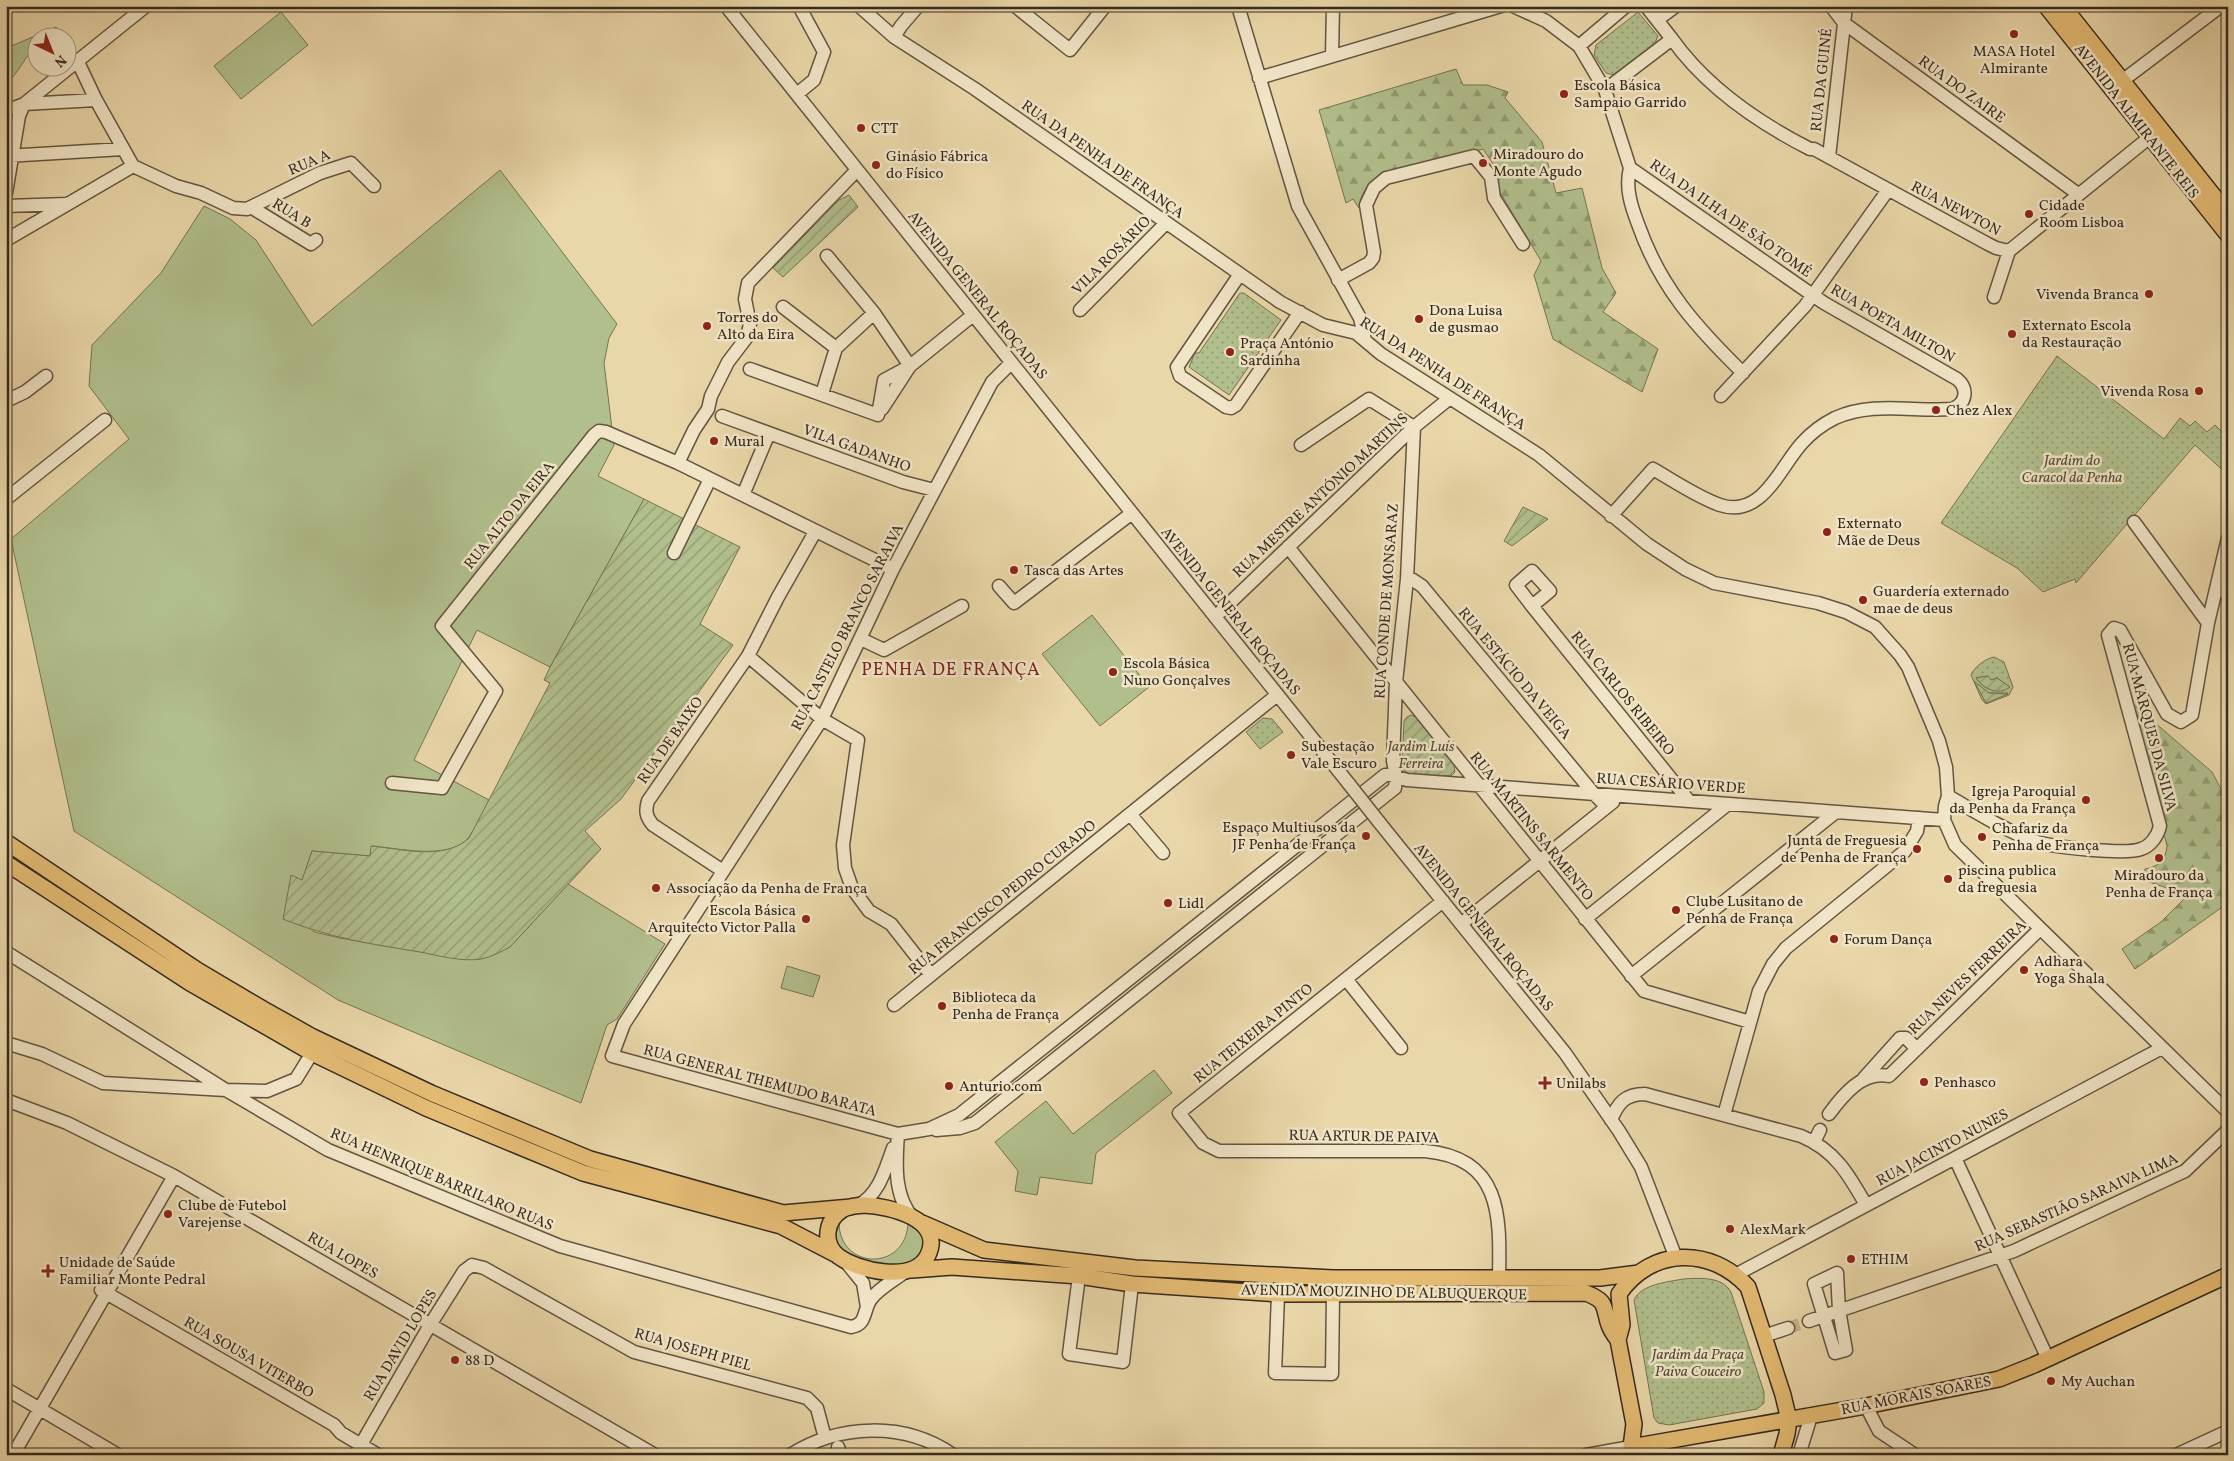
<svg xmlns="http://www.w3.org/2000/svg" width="2234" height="1461" viewBox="0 0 2234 1461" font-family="Vollkorn,serif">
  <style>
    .grass { fill: #b1bf8c; stroke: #747455 }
    .forest { fill: url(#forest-firs); stroke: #747455 }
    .park { fill: url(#park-dots); stroke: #747455; fill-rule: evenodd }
    .garden { fill: url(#garden-furrows); stroke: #747455 }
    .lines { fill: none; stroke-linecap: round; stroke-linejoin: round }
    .minor-tunnel { stroke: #c6b48d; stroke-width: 12; stroke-dasharray: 12 6; stroke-linecap: butt }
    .minor-casing { stroke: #635541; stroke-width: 15 }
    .major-casing { stroke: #362a1e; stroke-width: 18 }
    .minor { stroke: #f1e5c7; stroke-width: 12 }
    .major { stroke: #e5bc74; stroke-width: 15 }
    .minor-bridge-casing { stroke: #635541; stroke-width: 15; stroke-linecap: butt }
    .minor-bridge { stroke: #f1e5c7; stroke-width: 12 }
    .poi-dot { fill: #8f2418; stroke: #f1e5c7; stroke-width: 2 }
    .labels { text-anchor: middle; stroke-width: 5; stroke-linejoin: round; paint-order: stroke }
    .poi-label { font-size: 15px; fill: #362a1e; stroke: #f1e5c7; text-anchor: start }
    .street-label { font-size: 15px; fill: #362a1e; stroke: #f1e5c7 }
    .park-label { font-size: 15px; font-style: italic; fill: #554f3a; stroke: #f1e5c7 }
    .quarter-label { font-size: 18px; letter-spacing: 1px; fill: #7a1f14; stroke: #f1e5c7 }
  </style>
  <defs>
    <pattern id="forest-firs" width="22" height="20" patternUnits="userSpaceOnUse" patternTransform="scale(1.25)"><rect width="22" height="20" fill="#b1bf8c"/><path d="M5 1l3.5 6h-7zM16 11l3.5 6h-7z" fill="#919b72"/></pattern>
    <pattern id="park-dots" width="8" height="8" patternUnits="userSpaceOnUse" patternTransform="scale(1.25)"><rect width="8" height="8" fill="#b1bf8c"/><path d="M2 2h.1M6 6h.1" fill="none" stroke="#919b72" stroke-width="1.8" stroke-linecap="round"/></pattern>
    <pattern id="garden-furrows" width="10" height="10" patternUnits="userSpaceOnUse" patternTransform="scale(1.25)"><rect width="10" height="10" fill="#b1bf8c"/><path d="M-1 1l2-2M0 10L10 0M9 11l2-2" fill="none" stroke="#919b72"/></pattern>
  </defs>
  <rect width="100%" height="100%" fill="#ead7a9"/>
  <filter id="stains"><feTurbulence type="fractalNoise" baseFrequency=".004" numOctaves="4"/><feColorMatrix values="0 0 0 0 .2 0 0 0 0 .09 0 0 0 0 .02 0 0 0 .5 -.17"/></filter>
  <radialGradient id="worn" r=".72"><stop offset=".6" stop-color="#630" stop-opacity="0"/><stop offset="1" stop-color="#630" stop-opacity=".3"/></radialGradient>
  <!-- grass -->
  <path class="grass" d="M281,12l27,33 -67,54 -27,-33z
    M56,27l5,8 -5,2 -18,1 -1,8c-13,10 -17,27 -31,37v-46l3,10z
    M500,170l117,154 -8,14 -5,25 10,82 -16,31 46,23 -94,168 -73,-37 -63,130 75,40c-6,12 -12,26 -20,37 -18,24 -71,11 -97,9l-2,10 -58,-5 -10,30 -11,-5 23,56 26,6 111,19 29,2 30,-12 58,-63 97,60 -48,75 -10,6 -26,78 -243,-103 -264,-169 -63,-292 118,-100 -40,-53 3,-41 69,-72 43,-67 26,13 26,21 56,86z
    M1092,615l57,72 -49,39 -58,-72z
    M787,966l33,10 -7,21 -32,-9z
    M1154,1070l18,23 -76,60 -4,31 -52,-7 -3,18 -22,-4 3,-20 -23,-29 51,-41 27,33z
    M839,1222c0,48 66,50 69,2 15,9 16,11 15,29 -4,3 -8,7 -13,9 -24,9 -91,-4 -71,-40z"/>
  <!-- forest -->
  <path class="forest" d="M1456,69l7,16h24l21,7 -3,6 37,44 14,51 26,-5 20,80 14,25 -13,19 55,37 -16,43 -89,-53 -19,-64 7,-14 -46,-77 7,-7 -19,-28 -104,28c-12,8 -19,17 -20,31l-6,-9 -7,4 -27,-93z
    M2132,703l80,69 16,30v101l-93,66 -13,-20 39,-27 27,-27 -45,-15 2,-11c13,-2 21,-9 22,-23z"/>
  <!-- park -->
  <path class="park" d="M1638,12l20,24 -3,7 -42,32 -7,-2 -12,-18 2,-10z
    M1240,293h4l37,27 -52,75 -40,-28 6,-14h4z
    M2057,356l107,83 16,-21 10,8 5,-5 12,11 8,-7 13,13v37l-33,-30 -119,138 -1,-4 -32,13 -26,-24 -76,-45z
    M1994,657l10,5 9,25 -4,8 -23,9 -4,-4 -11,-25c3,-8 14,-16 23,-18zM1987,676l4,4 6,-2 13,9c-15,5 -24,5 -34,-9zM1976,684l13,9h19l-22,10z
    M1263,718l9,1 11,13 -23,17 -14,-17z
    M1683,1279c16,-1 39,-3 48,13l33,100v11l-7,6 -88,16 -11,-2 -4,-5 -20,-118c7,-16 34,-18 49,-21z"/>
  <!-- garden -->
  <path class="garden" d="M849,195l9,12 -75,70 -10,-9 66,-68z
    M644,499l96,48 -40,77 33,21 -112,154 -36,32 16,18 -91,98c-10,5 -18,10 -29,12 -19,3 -41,-3 -61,-7 -49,-8 -90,-14 -137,-33l8,-44 11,5 10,-29 58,5 1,-10c32,3 73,15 98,-8l81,-155 -6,-3 6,-13z
    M1523,507l25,12 -36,27 -8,-5z
    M1988,676l3,4 6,-2 13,9c-12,9 -26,2 -34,-9z
    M1974,681l15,12 19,1 -22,9z
    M1411,715l5,2 38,48 1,7 -4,4 -42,-2 -7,-5 2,-48 3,-4z"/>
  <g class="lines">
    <!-- minor-tunnel -->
    <path class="minor-tunnel" d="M1788,1328l21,-7"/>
    <defs>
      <path id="minor" d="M726,6l623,778
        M859,6l35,31 81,52 305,213 43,23 33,8 25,21 158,101 108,89 38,25 29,14 104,20 28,9 29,15 25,28 8,12 31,74 7,26 2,29 -3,10 -1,14 11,25 273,267
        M1015,6l55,44 35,-44
        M1238,6l60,200 62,112 5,22
        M1513,6l33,15 33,25 26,44 67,-51 -26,-33
        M1831,6l13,17 234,171
        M1657,20l19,-14
        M894,37l7,-11 17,-20
        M1672,39c35,49 85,83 138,110h4l174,95 8,4 13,3
        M1579,46l47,-40
        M1332,56l1,-50
        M77,60l19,40 37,66 43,20 25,7 32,15 14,1 73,-36 31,-10 23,23
        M1259,78l242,-72
        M2122,81l99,-75
        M1605,90l25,78c-5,19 1,38 8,56 22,63 58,103 105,149
        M797,94l17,-14 10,-28 -25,-46
        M6,108h8l10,-4 72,-4
        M6,156l117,-7
        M1829,157l17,-151
        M6,193l13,-77 5,-12 122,-98
        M6,206l60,-2
        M251,207l60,37 5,-4
        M6,240l127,-74
        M827,256l47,57 36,53 -26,14 -6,35
        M1240,274l-63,93 3,9 46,31 5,1 5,-3 64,-93
        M1338,280l31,-17 4,-5 1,-6 -8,-47 8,-17 12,-10 88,-22 17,21 3,21 29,46
        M1994,297l15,-46 141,-114
        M783,307l53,41
        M1080,310l86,-87
        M1011,363l-19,19 -99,187 -71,150 -198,305 -12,32 286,78 31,-5 30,-14 426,-340h5l17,5 537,40
        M750,369l128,46
        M822,394l14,-46 38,-35
        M1721,396l84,-90 83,-116
        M6,401l19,-9 21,-16
        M882,409l28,-43 63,-51
        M722,416l181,66 31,8
        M1301,445l68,-46 45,28
        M678,463l16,-33 14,-21 3,-13 17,-34 19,-25 3,-13 -5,-25 3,-16 109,-113
        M743,495l26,-62
        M6,499l99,-79
        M1611,516l42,-47c21,12 44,28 67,36 42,14 60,-38 82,-62 9,-10 21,-19 33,-25 38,-17 78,-6 117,-9 14,-5 17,-20 5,-30l-133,-76 -194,-135
        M2134,522l74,101
        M1288,547l356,444 106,31
        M674,553l36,-74
        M2220,574l8,24
        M1407,579l6,1 9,6 172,208 13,13
        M999,586l15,17 118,-90
        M1532,606l18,-15 -18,-20 -16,14 16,21 157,195
        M1215,617l199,-190 36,-29
        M861,639l23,11 78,-44
        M748,656l74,63 36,21 -15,105 2,23 7,20 17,23 22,13 40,51
        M392,783l50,5 54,-97 -54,-65 152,-191 5,-4 7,1 72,31 215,106
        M1948,796c28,16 56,34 86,45 16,6 92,14 107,8 10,-3 17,-14 19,-23l-52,-191 6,-7 6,2 47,84 14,8 11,-7 16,-92 20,-85
        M1130,814l33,39
        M1379,822l186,231 54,78 22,36 35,91
        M723,871l-70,-46c-7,-8 -8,-14 -5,-24l100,-145 30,-59 37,-65
        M1443,901l-264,212 24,30 16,8h206c78,7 75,67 74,127
        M1585,919l143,-115
        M1461,924l152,-122
        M6,952l220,138 102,60 232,96 291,81c16,-2 12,-17 20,-28 8,-11 24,-19 35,-28
        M1631,976l205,-164
        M1346,979l55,69
        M894,1005l383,-310
        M6,1043l36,11 61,29 123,7 41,1 29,-12 16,-26
        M1864,1078l36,-40h6l11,11
        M6,1100l61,23 107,53 481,279
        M1829,1114c14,-19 33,-43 60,-38l151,-147
        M1724,1115l35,-124 14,-27 13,-16 119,-97 12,-20 2,-13
        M1611,1120c7,-17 14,-26 34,-26l156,42c34,14 48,39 65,69
        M936,1130l24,-2 15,-5 420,-335 1,-11 -3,-16 3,-79 11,-103 7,-152
        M898,1134c-2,28 -5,63 16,85
        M1814,1142l6,-12
        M1955,1158l93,201
        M857,1206c22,-11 28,-36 36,-58
        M846,1262l17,21 4,24
        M1837,1273l2,37 7,40 -11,3 -21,-69z
        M1737,1274l425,-226
        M1079,1276l-10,78 54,8 9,-78
        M101,1290l233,135 7,8 37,22
        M1278,1294l-3,79 57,1 1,-80
        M1809,1321l205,-70 171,-80 43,-41
        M1764,1336l24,-8
        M6,1389l112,66
        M1866,1406l13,25 36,24
        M838,1447l3,8
        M13,1455l161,-279
        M355,1455l75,-130 34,-54 8,-6 12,3 150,84 173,46 10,10 8,30
        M790,1455c49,-31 114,-34 163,0
        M1586,1455l45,-8
        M1799,1455l12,-39
        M2176,1455l52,-24"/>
      <path id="major" d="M2046,6l182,229
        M2063,6l165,208
        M6,842l191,128 66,39 50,28 118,56 159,66 193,54 68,-6
        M6,863l184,120 122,70 114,55 157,65 198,53 56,29
        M864,1205c25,1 81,14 64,50 -14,29 -70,16 -90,1 -16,-13 -12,-36 4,-46 6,-4 15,-4 22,-5z
        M922,1223l62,27 151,18 198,10h267l39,-5
        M912,1270l40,-3 127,9 53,8 146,10 308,-1c20,8 17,11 22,29 2,7 6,13 10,18
        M1631,1447l235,-41 133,-27 35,-14 194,-90
        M1633,1455l-2,-8 3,-23 -16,-84 4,-15 -3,-31c32,-47 92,-48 129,-7l35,108 6,25 -2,14 -6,21"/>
    </defs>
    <!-- minor casing -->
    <use href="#minor" class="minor-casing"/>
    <!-- major casing -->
    <use href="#major" class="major-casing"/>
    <!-- minor -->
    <use href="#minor" class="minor"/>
    <!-- major -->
    <use href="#major" class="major"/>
    <defs>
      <path id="minor-bridge" d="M1349,784l30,38"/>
    </defs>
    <!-- minor-bridge casing -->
    <use href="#minor-bridge" class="minor-bridge-casing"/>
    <!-- minor-bridge -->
    <use href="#minor-bridge" class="minor-bridge"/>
  </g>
  <!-- markers -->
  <g class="poi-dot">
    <circle cx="2014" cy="34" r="5"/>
    <circle cx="1564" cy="94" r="5"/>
    <circle cx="861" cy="128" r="5"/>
    <circle cx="1483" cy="163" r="5"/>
    <circle cx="876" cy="165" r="5"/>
    <circle cx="2029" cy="214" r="5"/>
    <circle cx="2149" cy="294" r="5"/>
    <circle cx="1419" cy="319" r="5"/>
    <circle cx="707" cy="326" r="5"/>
    <circle cx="2012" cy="334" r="5"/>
    <circle cx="1230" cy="352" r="5"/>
    <circle cx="2199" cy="391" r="5"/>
    <circle cx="1936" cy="410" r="5"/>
    <circle cx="714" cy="441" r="5"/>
    <circle cx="1827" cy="532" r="5"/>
    <circle cx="1014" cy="570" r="5"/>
    <circle cx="1863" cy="600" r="5"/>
    <circle cx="1113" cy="672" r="5"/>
    <circle cx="1291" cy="755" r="5"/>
    <circle cx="2086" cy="800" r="5"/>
    <circle cx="1366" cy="836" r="5"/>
    <circle cx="1982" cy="837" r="5"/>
    <circle cx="1917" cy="849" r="5"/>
    <circle cx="2159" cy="858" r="5"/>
    <circle cx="1948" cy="879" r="5"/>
    <circle cx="656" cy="888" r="5"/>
    <circle cx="1168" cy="903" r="5"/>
    <circle cx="1676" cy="910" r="5"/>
    <circle cx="806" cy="919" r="5"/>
    <circle cx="1834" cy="939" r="5"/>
    <circle cx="2024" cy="970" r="5"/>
    <circle cx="942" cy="1006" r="5"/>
    <circle cx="1924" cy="1082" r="5"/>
    <path d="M1542.5 1075.5h5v5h5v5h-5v5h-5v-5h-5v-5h5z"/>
    <circle cx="949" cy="1086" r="5"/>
    <circle cx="168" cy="1214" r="5"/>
    <circle cx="1730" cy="1229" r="5"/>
    <circle cx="1851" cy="1259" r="5"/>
    <path d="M45.5 1263.5h5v5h5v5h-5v5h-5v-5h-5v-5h5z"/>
    <circle cx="455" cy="1360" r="5"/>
    <circle cx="2051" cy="1381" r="5"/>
  </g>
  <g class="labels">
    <!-- poi labels -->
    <g class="poi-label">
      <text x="2014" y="56" text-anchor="middle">MASA Hotel<tspan x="2014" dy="17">Almirante</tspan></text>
      <text x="1574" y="90">Escola Básica<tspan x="1574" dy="17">Sampaio Garrido</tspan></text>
      <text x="871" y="133">CTT</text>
      <text x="1493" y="159">Miradouro do<tspan x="1493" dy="17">Monte Agudo</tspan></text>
      <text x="886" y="161">Ginásio Fábrica<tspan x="886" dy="17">do Físico</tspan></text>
      <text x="2039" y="210">Cidade<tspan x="2039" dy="17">Room Lisboa</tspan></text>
      <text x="2139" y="299" text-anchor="end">Vivenda Branca</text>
      <text x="1429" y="315">Dona Luisa<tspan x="1429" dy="17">de gusmao</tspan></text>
      <text x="717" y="322">Torres do<tspan x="717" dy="17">Alto da Eira</tspan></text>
      <text x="2022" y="330">Externato Escola<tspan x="2022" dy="17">da Restauração</tspan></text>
      <text x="1240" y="348">Praça António<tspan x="1240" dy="17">Sardinha</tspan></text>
      <text x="2189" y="396" text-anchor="end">Vivenda Rosa</text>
      <text x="1946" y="415">Chez Alex</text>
      <text x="724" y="446">Mural</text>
      <text x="1837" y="528">Externato<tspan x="1837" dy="17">Mãe de Deus</tspan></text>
      <text x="1024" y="575">Tasca das Artes</text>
      <text x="1873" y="596">Guardería externado<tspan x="1873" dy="17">mae de deus</tspan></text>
      <text x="1123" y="668">Escola Básica<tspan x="1123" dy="17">Nuno Gonçalves</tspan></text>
      <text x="1301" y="751">Subestação<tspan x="1301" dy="17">Vale Escuro</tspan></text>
      <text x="2076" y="796" text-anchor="end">Igreja Paroquial<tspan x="2076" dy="17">da Penha da França</tspan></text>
      <text x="1356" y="832" text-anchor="end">Espaço Multiusos da<tspan x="1356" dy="17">JF Penha de França</tspan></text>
      <text x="1992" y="833">Chafariz da<tspan x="1992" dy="17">Penha de França</tspan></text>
      <text x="1907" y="845" text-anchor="end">Junta de Freguesia<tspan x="1907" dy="17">de Penha de França</tspan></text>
      <text x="1958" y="875">piscina publica<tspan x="1958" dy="17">da freguesia</tspan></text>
      <text x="2159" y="880" text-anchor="middle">Miradouro da<tspan x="2159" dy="17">Penha de França</tspan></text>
      <text x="666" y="893">Associação da Penha de França</text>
      <text x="1686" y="906">Clube Lusitano de<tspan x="1686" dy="17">Penha de França</tspan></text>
      <text x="1178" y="908">Lidl</text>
      <text x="796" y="915" text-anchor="end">Escola Básica<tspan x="796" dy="17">Arquitecto Victor Palla</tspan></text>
      <text x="1844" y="944">Forum Dança</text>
      <text x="2034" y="966">Adhara<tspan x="2034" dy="17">Yoga Shala</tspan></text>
      <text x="952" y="1002">Biblioteca da<tspan x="952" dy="17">Penha de França</tspan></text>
      <text x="1934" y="1087">Penhasco</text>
      <text x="1556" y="1088">Unilabs</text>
      <text x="959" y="1091">Anturio.com</text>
      <text x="178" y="1210">Clube de Futebol<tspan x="178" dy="17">Varejense</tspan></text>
      <text x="1740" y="1234">AlexMark</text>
      <text x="1861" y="1264">ETHIM</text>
      <text x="59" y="1267">Unidade de Saúde<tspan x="59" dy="17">Familiar Monte Pedral</tspan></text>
      <text x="465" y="1365">88 D</text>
      <text x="2061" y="1386">My Auchan</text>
    </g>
    <!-- street labels -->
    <g class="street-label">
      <text transform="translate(1821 80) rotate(-84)" y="5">RUA DA GUINÉ</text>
      <text transform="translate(1962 89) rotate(36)" y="5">RUA DO ZAIRE</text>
      <text transform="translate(2137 121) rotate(52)" y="5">AVENIDA ALMIRANTE REIS</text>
      <text transform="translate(1103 159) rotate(35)" y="5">RUA DA PENHA DE FRANÇA</text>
      <text transform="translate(309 162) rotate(-23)" y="5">RUA A</text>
      <text transform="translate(1956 208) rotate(28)" y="5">RUA NEWTON</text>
      <text transform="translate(292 213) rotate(32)" y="5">RUA B</text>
      <text transform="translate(1731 218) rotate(35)" y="5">RUA DA ILHA DE SÃO TOMÉ</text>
      <text transform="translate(1111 255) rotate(-45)" y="5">VILA ROSÁRIO</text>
      <text transform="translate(978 295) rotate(51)" y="5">AVENIDA GENERAL ROÇADAS</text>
      <text transform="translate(1893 323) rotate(30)" y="5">RUA POETA MILTON</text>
      <text transform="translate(1443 373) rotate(33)" y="5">RUA DA PENHA DE FRANÇA</text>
      <text transform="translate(857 448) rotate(20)" y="5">VILA GADANHO</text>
      <text transform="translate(1320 495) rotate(-43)" y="5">RUA MESTRE ANTÓNIO MARTINS</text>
      <text transform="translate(509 515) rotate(-51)" y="5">RUA ALTO DA EIRA</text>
      <text transform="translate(1386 601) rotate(-86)" y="5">RUA CONDE DE MONSARAZ</text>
      <text transform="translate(1231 611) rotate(51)" y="5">AVENIDA GENERAL ROÇADAS</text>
      <text transform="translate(847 627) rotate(-63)" y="5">RUA CASTELO BRANCO SARAIVA</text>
      <text transform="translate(1515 673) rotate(50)" y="5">RUA ESTÁCIO DA VEIGA</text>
      <text transform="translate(1623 693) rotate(51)" y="5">RUA CARLOS RIBEIRO</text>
      <text transform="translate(2150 727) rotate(75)" y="5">RUA MARQUES DA SILVA</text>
      <text transform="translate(670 740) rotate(-55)" y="5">RUA DE BAIXO</text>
      <text transform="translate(1671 783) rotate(4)" y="5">RUA CESÁRIO VERDE</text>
      <text transform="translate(1532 826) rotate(51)" y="5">RUA MARTINS SARMENTO</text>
      <text transform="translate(1002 897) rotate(-39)" y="5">RUA FRANCISCO PEDRO CURADO</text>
      <text transform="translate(1484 927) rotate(51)" y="5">AVENIDA GENERAL ROÇADAS</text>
      <text transform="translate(1967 977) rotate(-44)" y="5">RUA NEVES FERREIRA</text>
      <text transform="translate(1253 1033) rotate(-39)" y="5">RUA TEIXEIRA PINTO</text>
      <text transform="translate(760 1080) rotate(15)" y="5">RUA GENERAL THEMUDO BARATA</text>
      <text transform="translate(1364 1136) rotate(1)" y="5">RUA ARTUR DE PAIVA</text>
      <text transform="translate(1942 1147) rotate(-28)" y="5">RUA JACINTO NUNES</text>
      <text transform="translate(442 1179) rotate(23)" y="5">RUA HENRIQUE BARRILARO RUAS</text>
      <text transform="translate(2076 1202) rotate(-24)" y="5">RUA SEBASTIÃO SARAIVA LIMA</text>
      <text transform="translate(343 1255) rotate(30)" y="5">RUA LOPES</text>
      <text transform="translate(1384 1292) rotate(1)" y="5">AVENIDA MOUZINHO DE ALBUQUERQUE</text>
      <text transform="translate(400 1345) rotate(-59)" y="5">RUA DAVID LOPES</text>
      <text transform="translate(693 1349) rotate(16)" y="5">RUA JOSEPH PIEL</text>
      <text transform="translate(249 1357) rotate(30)" y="5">RUA SOUSA VITERBO</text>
      <text transform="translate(1916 1395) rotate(-11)" y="5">RUA MORAIS SOARES</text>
    </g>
    <!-- park labels -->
    <g class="park-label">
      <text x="2072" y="465">Jardim do<tspan x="2072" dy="17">Caracol da Penha</tspan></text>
      <text x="1421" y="751">Jardim Luís<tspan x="1421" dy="17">Ferreira</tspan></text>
      <text x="1698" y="1359">Jardim da Praça<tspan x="1698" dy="17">Paiva Couceiro</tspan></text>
    </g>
    <!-- quarter labels -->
    <g class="quarter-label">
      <text x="951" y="675">PENHA DE FRANÇA</text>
    </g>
  </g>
  <!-- margin -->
  <rect width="2234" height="1461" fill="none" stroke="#ead7a9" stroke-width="25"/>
  <rect x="8" y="8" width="2219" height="1446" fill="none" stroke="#362a1e" stroke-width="2.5"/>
  <rect x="12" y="12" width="2209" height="1436" fill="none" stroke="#362a1e"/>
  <!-- north arrow -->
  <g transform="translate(52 52) rotate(137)"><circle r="24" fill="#f1e5c7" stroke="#a69a83"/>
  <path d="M0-4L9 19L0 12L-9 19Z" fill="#8f2418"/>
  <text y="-8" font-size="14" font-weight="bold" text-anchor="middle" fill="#362a1e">N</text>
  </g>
  <rect width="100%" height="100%" filter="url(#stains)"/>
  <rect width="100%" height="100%" fill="url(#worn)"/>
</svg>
